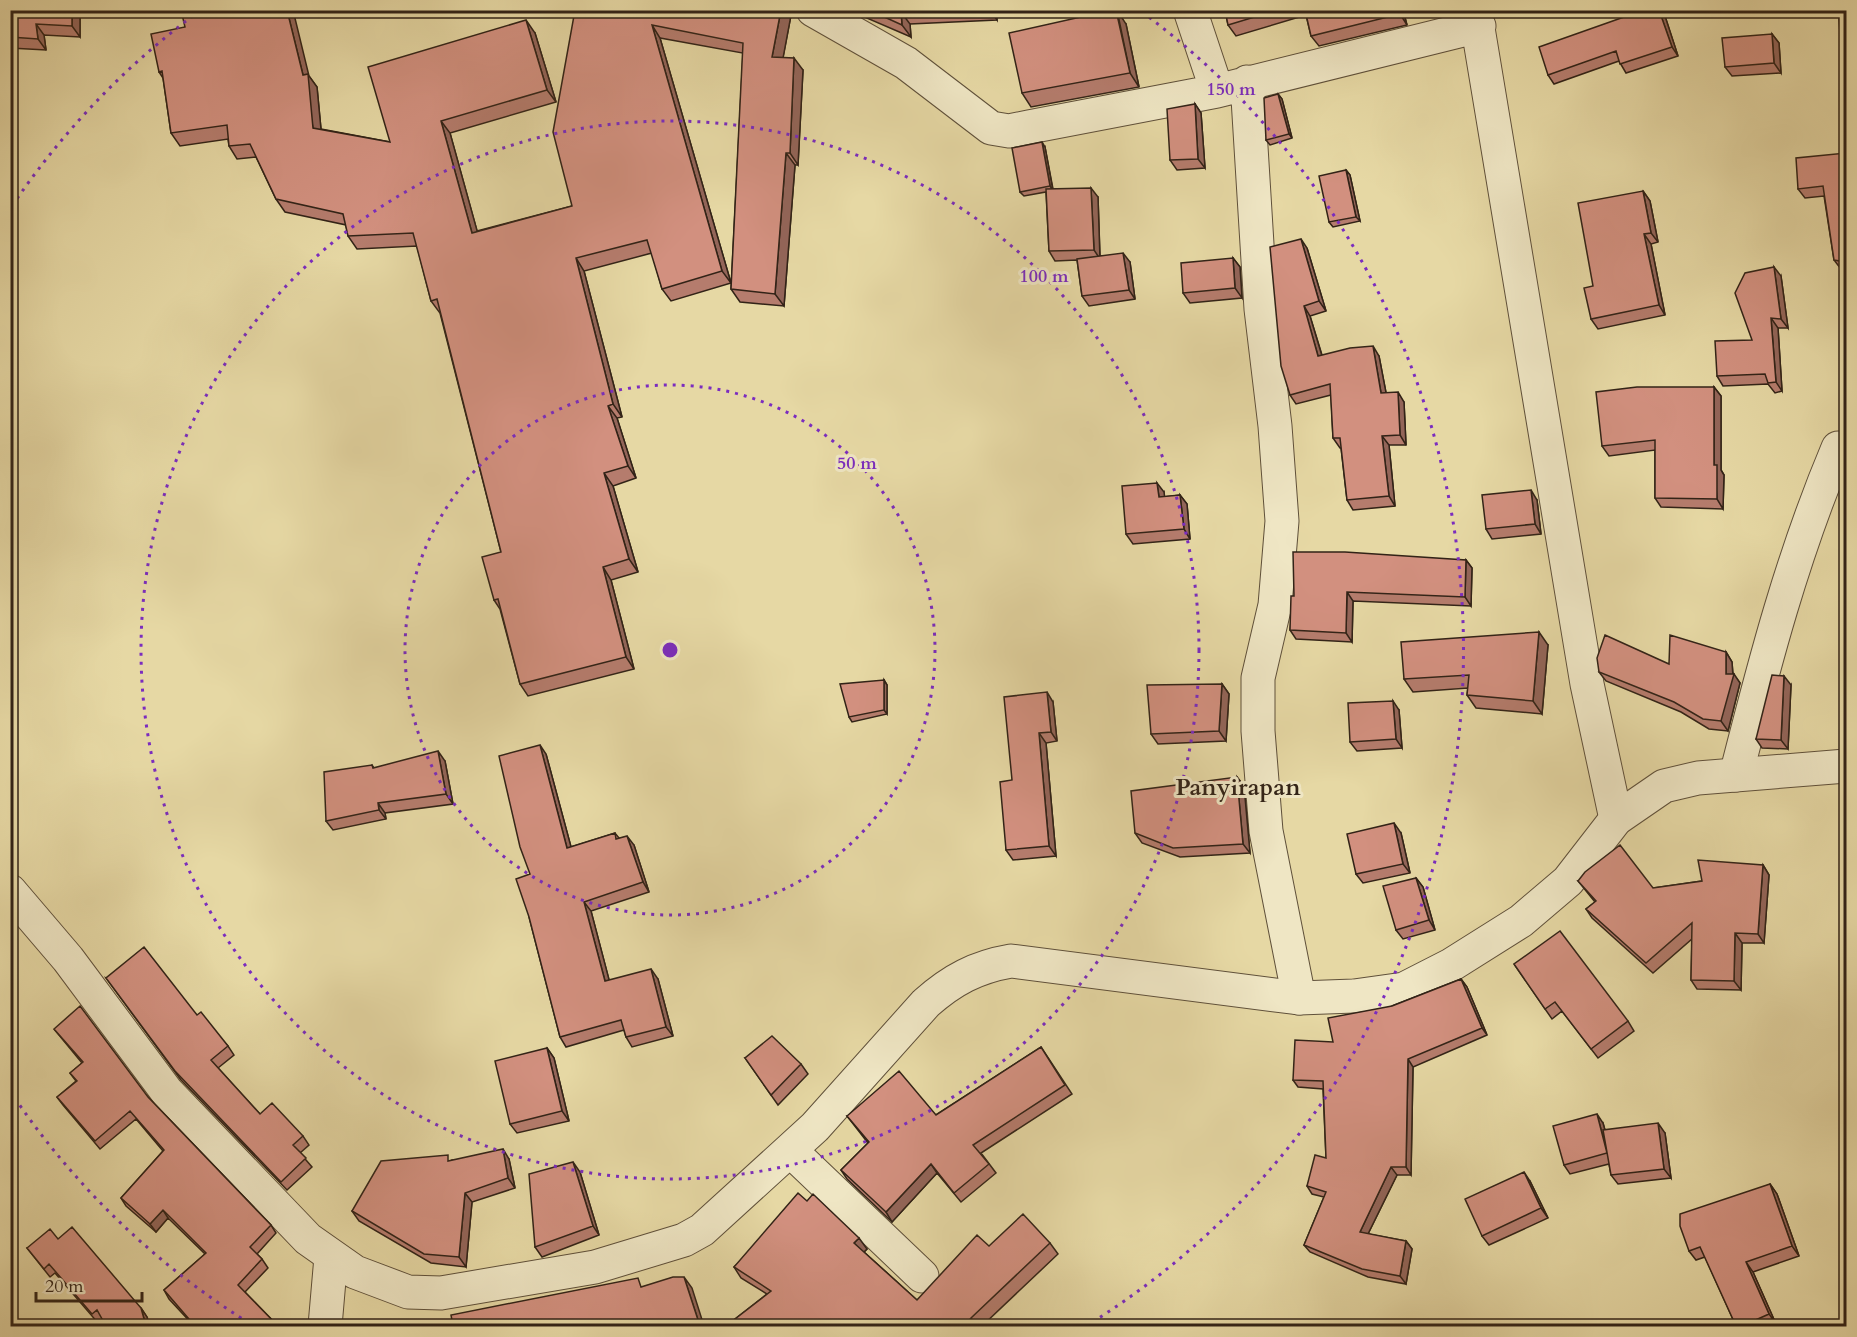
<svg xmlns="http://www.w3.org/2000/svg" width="1857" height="1337" viewBox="0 0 1857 1337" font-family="Cardo,serif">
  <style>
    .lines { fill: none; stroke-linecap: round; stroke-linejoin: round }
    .minor-casing { stroke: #5f503a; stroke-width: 35 }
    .tertiary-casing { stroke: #5f503a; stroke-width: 35 }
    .minor { stroke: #efe6c4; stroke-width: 33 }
    .tertiary { stroke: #efe6c4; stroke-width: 33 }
    .wall { fill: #b57c6d; stroke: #322317; stroke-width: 1.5 }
    .shaded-wall { fill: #936559; stroke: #322317; stroke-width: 1.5 }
    .building { fill: #d2907f; stroke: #322317; stroke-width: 1.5 }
    .ring { fill: none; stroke: #7b2cbf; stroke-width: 3; stroke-dasharray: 3 6 }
    .labels { text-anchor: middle; stroke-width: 6; stroke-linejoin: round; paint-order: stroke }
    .quarter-label { font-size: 24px; font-weight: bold; fill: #322317; stroke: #efe6c4 }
    .centre { fill: #7b2cbf; stroke: #efe6c4; stroke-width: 3 }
    .ring-label { font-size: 18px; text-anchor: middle; font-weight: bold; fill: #7b2cbf; stroke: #efe6c4; stroke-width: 6; stroke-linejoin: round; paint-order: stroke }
  </style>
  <rect width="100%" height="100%" fill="#e6d8a4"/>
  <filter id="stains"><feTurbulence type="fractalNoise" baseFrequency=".00333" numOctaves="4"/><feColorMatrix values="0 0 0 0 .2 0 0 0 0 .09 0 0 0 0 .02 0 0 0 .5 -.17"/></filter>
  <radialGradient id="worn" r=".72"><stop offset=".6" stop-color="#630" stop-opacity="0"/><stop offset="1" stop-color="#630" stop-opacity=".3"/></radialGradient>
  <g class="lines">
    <defs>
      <path id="minor" d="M813,10l93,53 85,65 18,3 20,-4 188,-36
        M1190,10l27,81 262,-65
        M1475,10l112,674 29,135
        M1247,82l14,227 14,117 7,95 -7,84 -17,73v53l8,100 33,167
        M1736,775c29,-114 56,-218 102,-327
        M791,1151l131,125
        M325,1326l6,-69"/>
      <path id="tertiary" d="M10,891l58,68 99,133 141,147 47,33 53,20 33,1 154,-26 89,-27 18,-10 113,-103 111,-124c26,-23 50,-36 85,-42l288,37 55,-2 50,-7 47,-24 70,-44 47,-40 48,-62 48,-33 34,-8 148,-12"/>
    </defs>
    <!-- minor casing -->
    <use href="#minor" class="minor-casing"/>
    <!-- tertiary casing -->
    <use href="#tertiary" class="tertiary-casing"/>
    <!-- minor -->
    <use href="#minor" class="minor"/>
    <!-- tertiary -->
    <use href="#tertiary" class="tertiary"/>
  </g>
  <!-- wall -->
  <path class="wall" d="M10,10h70v27l-36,-2 2,15 -36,-2z
    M575,10h217l-9,47 20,13 -5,95h-3l-11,141 -44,-4 -9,-13 12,-236 -83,-15 71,245 -60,18 -9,-12 -10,-36 -68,18 38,146 -5,1 19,60 -23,8 25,86 -27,8 23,89 -106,27 -8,-12 -20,-75 -6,-9 7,-48 -61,-239 -9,-12 -14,-55 -60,3 -9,-13 -2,-11 -61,-13 -9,-13 -20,-42 -19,2 -8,-13 -1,-7 -48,7 -9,-13 -8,-55 -4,-6 26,-45 124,49 8,11 4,42 69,13 145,-109 21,69 -106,31 27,98 95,-25z
    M858,10h138l1,10 -87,4 1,13 -49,-21z
    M1225,10h178l4,15 -88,21 -8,-10 -5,-21 -70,21 -8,-11z
    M1663,10l15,46 -52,17 -7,-12 -65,23 -6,-9z
    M1846,18v55l-4,-7z
    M1126,24l13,63 -108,20 -9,-14z
    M1772,34l7,9 2,30 -49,3 -7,-9z
    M1278,94l4,5 10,39 -22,7 -4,-5z
    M1195,104l6,9 4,55 -28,2 -7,-10z
    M1045,147l8,42 45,8 2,59 30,6 5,37 -46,7 -7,-10 -5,-36 -22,1 -6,-10 -3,-59 -22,4 -4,-4z
    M1846,153v117l-5,-1 -7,-9 -10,-64 -19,2 -7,-9z
    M1346,170l4,5 10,46 -27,6 -4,-5z
    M1643,191l7,10 8,41 -7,2 14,71 -67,14 -7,-10 2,-33z
    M1307,248l19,63 -16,5 12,39 57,1 7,37 18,9 2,43h-17l6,61 -42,4 -6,-10 -6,-52h-1l-7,-10 -2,-43 -35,9 -6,-9z
    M1233,258l7,9 2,31 -52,5 -7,-10z
    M1781,276l7,52h-10l4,63 -7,2 -7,-9 -45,2 -6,-10 35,-36z
    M1714,387l7,9v74l3,5 -1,34 -62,-2 -6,-9v-48l-46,6 -7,-10z
    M1164,492v5l16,-2 7,9 3,35 -57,5 -7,-10z
    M1537,500l4,34 -49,5 -6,-10z
    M1466,560l6,8 -1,38 -118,-5 -1,41 -56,-3 -6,-9 4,-34z
    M1548,645l-6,69 -66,-6 -9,-13 1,-7 -55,4 -9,-13z
    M1726,652l6,10 1,12 7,9 -12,48 -19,-2 -28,-17 -75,-31 -7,-9 70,-8z
    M884,680l3,5v29l-35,8 -3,-5z
    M1222,684l7,10 -3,47 -68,3 -7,-10z
    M1791,685l-3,64 -26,-1 -6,-9z
    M1053,702l4,39 -11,2 10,113 -43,4 -7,-10 6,-70z
    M1399,710l3,38 -45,3 -7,-9z
    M546,754l25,93 44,-14 4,5 15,7 15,47 -58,19 18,69 49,-1 15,57 -41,11 -6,-10 -2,-7 -58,17 -6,-10 -31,-120 1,-43z
    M445,761l8,43 -68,9 1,6 -53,11 -7,-9 46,-56 2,3z
    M1237,777l7,9 6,67 -70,4 -38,-14 -7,-10z
    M1401,833l9,40 -47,10 -7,-9z
    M1763,865l6,10 -5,68h-22l-1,47 -44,-1 -6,-9 1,-41 -39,34 -61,-55 -6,-9 9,-7 -17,-21 75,7 49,-7z
    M1416,878l7,9 12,43 -32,9 -7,-9z
    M1514,964l114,57 6,10 -36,27 -36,-47 -10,8z
    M106,978l91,37 31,31 6,9 -16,13 42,46 43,22 6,9 -9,8 12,14 -25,23 -106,-110z
    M1461,979l6,8 20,48 -74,32 -2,108h-14l-29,59 38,7 6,8 -6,35 -38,-7 -58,-25 -6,-7 20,-48 -12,-3 -5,-8 19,-28 -3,-69 -25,-2 -5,-7 40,-38 59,-36z
    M54,1029l94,68 123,128 5,8 -19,21 5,5 6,9 -23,24 33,34h-84l-25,-27 -5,-9 41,-36 -37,-36 -12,14 -30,-26 -5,-8 42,-47 -27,-32 -36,30 -37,-44 -6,-8 19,-16 -6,-8 12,-10z
    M1041,1047l31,47 -91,59 15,20 -35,29 -24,-29 -45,49 -45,-43 -6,-9 27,-27 -21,-27 89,-1z
    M547,1048l7,10 15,63 -52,12 -7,-9z
    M745,1058l56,6 7,10 -30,31z
    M1603,1123l2,7 60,3 6,45 -53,6 -7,-9 -2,-11 -39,10 -6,-9z
    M509,1159l6,29 -43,14 -6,65 -35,-4 -72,-42 -7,-10 100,-51z
    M580,1172l19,63 -57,22 -7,-10z
    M1530,1181l18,37 -59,27 -7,-9z
    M1770,1184l7,10 22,62 -46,16 23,52 -6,2h-34l-31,-69 -9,3 -7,-9z
    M807,1201l60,48 -3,3 53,48 72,-54 61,-3 8,11 -76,72h-256l41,-32 -26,-16 -7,-11z
    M58,1239l83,69 6,9 -45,2 -4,4 -43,-50 -5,4 -23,-29z"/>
  <!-- shaded-wall -->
  <path class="shaded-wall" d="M72,10h8v27l-8,-11z
    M209,10h14l-16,4z
    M287,10h6l16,66 8,11 5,53 -9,-12 -10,-53z
    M781,10h11l-11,59 -9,-12z
    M990,10h6l1,10z
    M1117,10l9,14 13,63 -9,-14z
    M1399,10h4l4,15 -7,-11z
    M1659,10h4l15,46 -6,-9z
    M901,12l9,12 1,13 -9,-12z
    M526,20l9,13 21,69 -9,-12z
    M36,24l8,11 2,15 -8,-11z
    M652,25l8,13 71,245 -9,-12z
    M1772,34l7,9 2,30 -7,-10z
    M794,58l9,12 -5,95 -8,-12z
    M1278,94l4,5 10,39 -3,-4z
    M1195,104l6,9 4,55 -7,-9z
    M441,121l9,12 31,112 -9,-12z
    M1042,142l3,5 8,44 -3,-5z
    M786,153l9,12 -11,141 -9,-12z
    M1346,170l4,5 10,46 -4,-4z
    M1091,188l7,9 2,62 -6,-9z
    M1643,191l7,10 8,41 -7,-9z
    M1644,234l7,10 14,71 -6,-10z
    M1301,239l6,9 19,63 -7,-10z
    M1123,253l7,9 5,37 -6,-9z
    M576,258l8,13 38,146 -9,-13z
    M1233,258l7,9 2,31 -7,-10z
    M1774,267l7,9 7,52 -7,-9z
    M1304,306l6,10 15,50 -7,-10z
    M1771,318l7,10 4,63 -6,-9z
    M1373,346l6,10 9,47 -7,-10z
    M1714,387l7,9v74l3,5 -1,34 -6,-10 -3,-34z
    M1398,392l6,10 2,43 -6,-10z
    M608,406l9,12 19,60 -8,-12z
    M1382,436l7,9 6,61 -6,-10z
    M604,473l9,13 25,86 -9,-13z
    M1157,483l7,9 2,15 -7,-10z
    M1531,490l6,10 4,34 -6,-10z
    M1180,495l7,9 3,35 -6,-10z
    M1466,560l6,8 -1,38 -6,-9z
    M603,567l8,13 23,89 -8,-12z
    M1347,592l6,9 -1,41 -6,-9z
    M1539,632l9,13 -6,69 -9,-13z
    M1726,652l6,10 1,15 1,-3 6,9 -12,48 -7,-10 5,-47z
    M1784,676l7,9 -3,64 -7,-9z
    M884,680l3,5v29l-3,-4z
    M1222,684l7,10 -3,47 -7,-10z
    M1047,692l6,10 4,39 -6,-9z
    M1393,701l6,9 3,38 -6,-9z
    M1039,733l7,10 10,113 -7,-10z
    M540,745l6,9 28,104 -7,-10z
    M438,751l7,10 8,43 -7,-10z
    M1237,777l7,9 6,67 -7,-9z
    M378,803l7,10 1,6 -7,-9z
    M1394,823l7,10 9,40 -7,-9z
    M627,836l7,9 15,47 -6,-10z
    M1763,865l6,10 -5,68 -6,-9z
    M1416,878l7,9 12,43 -6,-10z
    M584,902l7,9 21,80 -7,-10z
    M1735,933l7,10 -1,47 -7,-9z
    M651,969l7,10 15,57 -7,-9z
    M1461,979l6,8 20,48 -5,-7z
    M547,1048l7,10 15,63 -7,-10z
    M1408,1059l5,8 -2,108 -5,-8z
    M1597,1114l6,9 11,40 -7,-10z
    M1658,1123l7,10 6,45 -7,-9z
    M503,1149l6,10 6,29 -7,-10z
    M573,1162l7,10 19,63 -6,-9z
    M931,1164l6,9 -45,49 -6,-10z
    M1391,1167l6,8 -32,65 -5,-8z
    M1524,1172l6,9 18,37 -7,-10z
    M1770,1184l7,10 22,62 -7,-10z
    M465,1193l7,9 -6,65 -7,-10z
    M163,1210l5,8 -12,14 -6,-8z
    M859,1238l8,11 -5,5 -8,-11z
    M1406,1241l6,8 -6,35 -6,-8z
    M1746,1262l7,10 23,52 -7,-10z
    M684,1277l8,11 12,38h-4z
    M141,1308l6,9 3,9h-4z
    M971,1318l6,8h-13z"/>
  <!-- building -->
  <path class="building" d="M10,10h62v16l-36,-2 2,15 -28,-2z
    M181,10h28l-2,4 15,-4h65l16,65 5,-1 5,54 77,14 -22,-75 158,-47 21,70 -106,31 31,112 100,-27 -19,-74 22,-122h206l-9,47 22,1 -4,95h-4l-11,141 -44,-5 12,-246 -91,-18 70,246 -60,18 -15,-49 -71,18 37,146 -5,2 20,60 -24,7 25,86 -26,8 23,90 -106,27 -22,-85 -4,1 -12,-43 19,-5 -64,-253 -6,2 -18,-68 -65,3 -5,-22 -67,-15 -26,-55 -21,2 -2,-21 -56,8 -9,-62 -3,1 -8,-38 34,-7z
    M869,10h59l-27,2 1,13z
    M1112,10h4l14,63 -108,20 -13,-60z
    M1225,10h53l-50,15z
    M1305,10h94l1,4 -89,22z
    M1621,10h38l13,37 -52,17 -4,-13 -68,24 -9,-28 85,-30z
    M1839,18h7v48h-4z
    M1772,34l2,29 -49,4 -3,-29z
    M1278,94l11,40 -23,6 -2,-42z
    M1195,104l3,55 -28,1 -3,-51z
    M1042,142l8,44 -30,6 -8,-44z
    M1846,153v109l-12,-2 -11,-74 -25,3 -2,-31z
    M1346,170l10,47 -27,5 -10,-46z
    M1091,188l3,62 -45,1 -3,-62z
    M1643,191l8,42 -7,1 15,71 -68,14 -7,-31 9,-2 -15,-83z
    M1301,239l18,62 -15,5 14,50 32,-8 23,-2 8,47 17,-1 2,43 -18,1 7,60 -42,4 -7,-62h-7l-3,-54 -40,11 -9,-29 -11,-119z
    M1123,253l6,37 -47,6 -5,-37z
    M1233,258l2,30 -52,5 -2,-30z
    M1774,267l7,52 -10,-1 5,64 -8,1 -3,-9 -48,2 -2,-35 37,-1 -17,-47 10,-20z
    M1637,387h77v78h3v34l-62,-1v-58l-53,6 -6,-54z
    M1157,483l2,14 21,-2 4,34 -58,5 -4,-48z
    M1531,490l4,34 -49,5 -4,-34z
    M1293,552h52l121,8 -1,37 -118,-5 -1,41 -56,-3 1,-34h3z
    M1539,632l-6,69 -66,-6 2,-20 -65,4 -3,-37z
    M1605,635l64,29 1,-29 56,17v22h8l-13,47 -18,-2 -29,-17 -75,-30 -2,-14z
    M1772,675l12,1 -3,64 -25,-1z
    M884,680v30l-35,7 -9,-33z
    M1222,684l-3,47 -68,3 -4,-49z
    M1047,692l4,40 -12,1 10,113 -43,4 -6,-68 12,-2 -8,-83z
    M1393,701l3,38 -46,3 -2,-39z
    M540,745l27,103 48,-15 1,6 11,-3 16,46 -59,20 21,79 46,-12 15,58 -40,10 -5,-17 -61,17 -31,-120 -13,-38 14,-5 -10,-27 -21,-91z
    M438,751l8,43 -68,9 1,7 -53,11 -2,-49 48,-7 1,3z
    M1237,777l6,67 -70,4 -38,-15 -4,-42z
    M1394,823l9,41 -47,10 -9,-40z
    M1620,845l33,43 49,-7 -4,-21 65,5 -5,69 -23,-1 -1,48 -43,-1 1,-57 -46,40 -60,-54 10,-8 -18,-20 7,-9z
    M1416,878l13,42 -33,10 -13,-44z
    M1560,931l68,90 -37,28 -36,-47 -10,7 -31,-45z
    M144,947l53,68 4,-3 27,34 -17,14 49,54 12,-11 31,33 -10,9 13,13 -25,24 -106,-111 -69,-93z
    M1461,979l21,49 -74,31 -2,108h-15l-31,65 46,9 -6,35 -38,-7 -58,-24 22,-53 -19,-6 8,-31 11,3 -3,-77 -30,-1 2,-40 38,2 -5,-24 64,-12z
    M80,1006l68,91 123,128 -21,22 12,12 -24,26 40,41h-83l-31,-36 42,-37 -43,-43 -13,14 -29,-26 43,-48 -34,-39 -35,30 -38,-44 20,-16 -7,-8 13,-11 -29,-33z
    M772,1036l29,28 -30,31 -26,-37z
    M1041,1047l24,38 -92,60 16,19 -35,29 -23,-29 -45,48 -45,-42 28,-28 -22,-26 52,-45 37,44z
    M547,1048l15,63 -52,13 -15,-63z
    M1597,1114l10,39 -43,12 -11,-39z
    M1658,1123l6,46 -53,6 -8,-45z
    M503,1149l5,29 -43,15 -6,64 -35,-3 -72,-43 29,-50 67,-6v6z
    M573,1162l20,64 -58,21 -6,-73z
    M1524,1172l17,36 -59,28 -17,-37z
    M1770,1184l22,62 -46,16 23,52 -27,12h-6l-36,-79 -11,4 -9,-25v-12z
    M798,1193l9,8 6,-7 46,44 -5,5 63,57 60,-65 12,11 34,-32 27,29 -79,75 -7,8h-238l45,-35 -37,-24z
    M72,1227l69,81 5,18h-40l-9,-16 -5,4 -43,-50 -5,5 -17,-21 23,-19 8,10z
    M673,1277h11l16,49h-247l-2,-11 187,-37 3,9z"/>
  <!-- distance rings -->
  <g class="ring">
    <circle cx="670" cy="650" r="265"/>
    <circle cx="670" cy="650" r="529"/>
    <path d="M249 1323A794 794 0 0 1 12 1094M12 206A794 794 0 0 1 198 12M1142 12A794 794 0 0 1 1091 1323"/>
  </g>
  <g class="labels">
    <!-- quarter labels -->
    <g class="quarter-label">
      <text x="1238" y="795">Panyirapan</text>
    </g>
  </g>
  <circle cx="670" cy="650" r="9" class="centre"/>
  <g class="ring-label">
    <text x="1231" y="95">150 m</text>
    <text x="1044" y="282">100 m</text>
    <text x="857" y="469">50 m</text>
  </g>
  <!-- margin -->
  <rect width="1857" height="1337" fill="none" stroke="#e6d8a4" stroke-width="36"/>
  <rect x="12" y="12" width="1833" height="1313" fill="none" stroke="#322317" stroke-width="3"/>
  <rect x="18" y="18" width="1821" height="1301" fill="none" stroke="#322317" stroke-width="1.5"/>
  <!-- scale -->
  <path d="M36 1292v9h106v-9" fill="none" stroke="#322317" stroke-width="3"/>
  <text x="45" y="1292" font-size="18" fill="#322317" stroke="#efe6c4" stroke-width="4.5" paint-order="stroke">20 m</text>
  <rect width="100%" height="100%" filter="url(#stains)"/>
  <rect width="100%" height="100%" fill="url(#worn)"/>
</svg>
